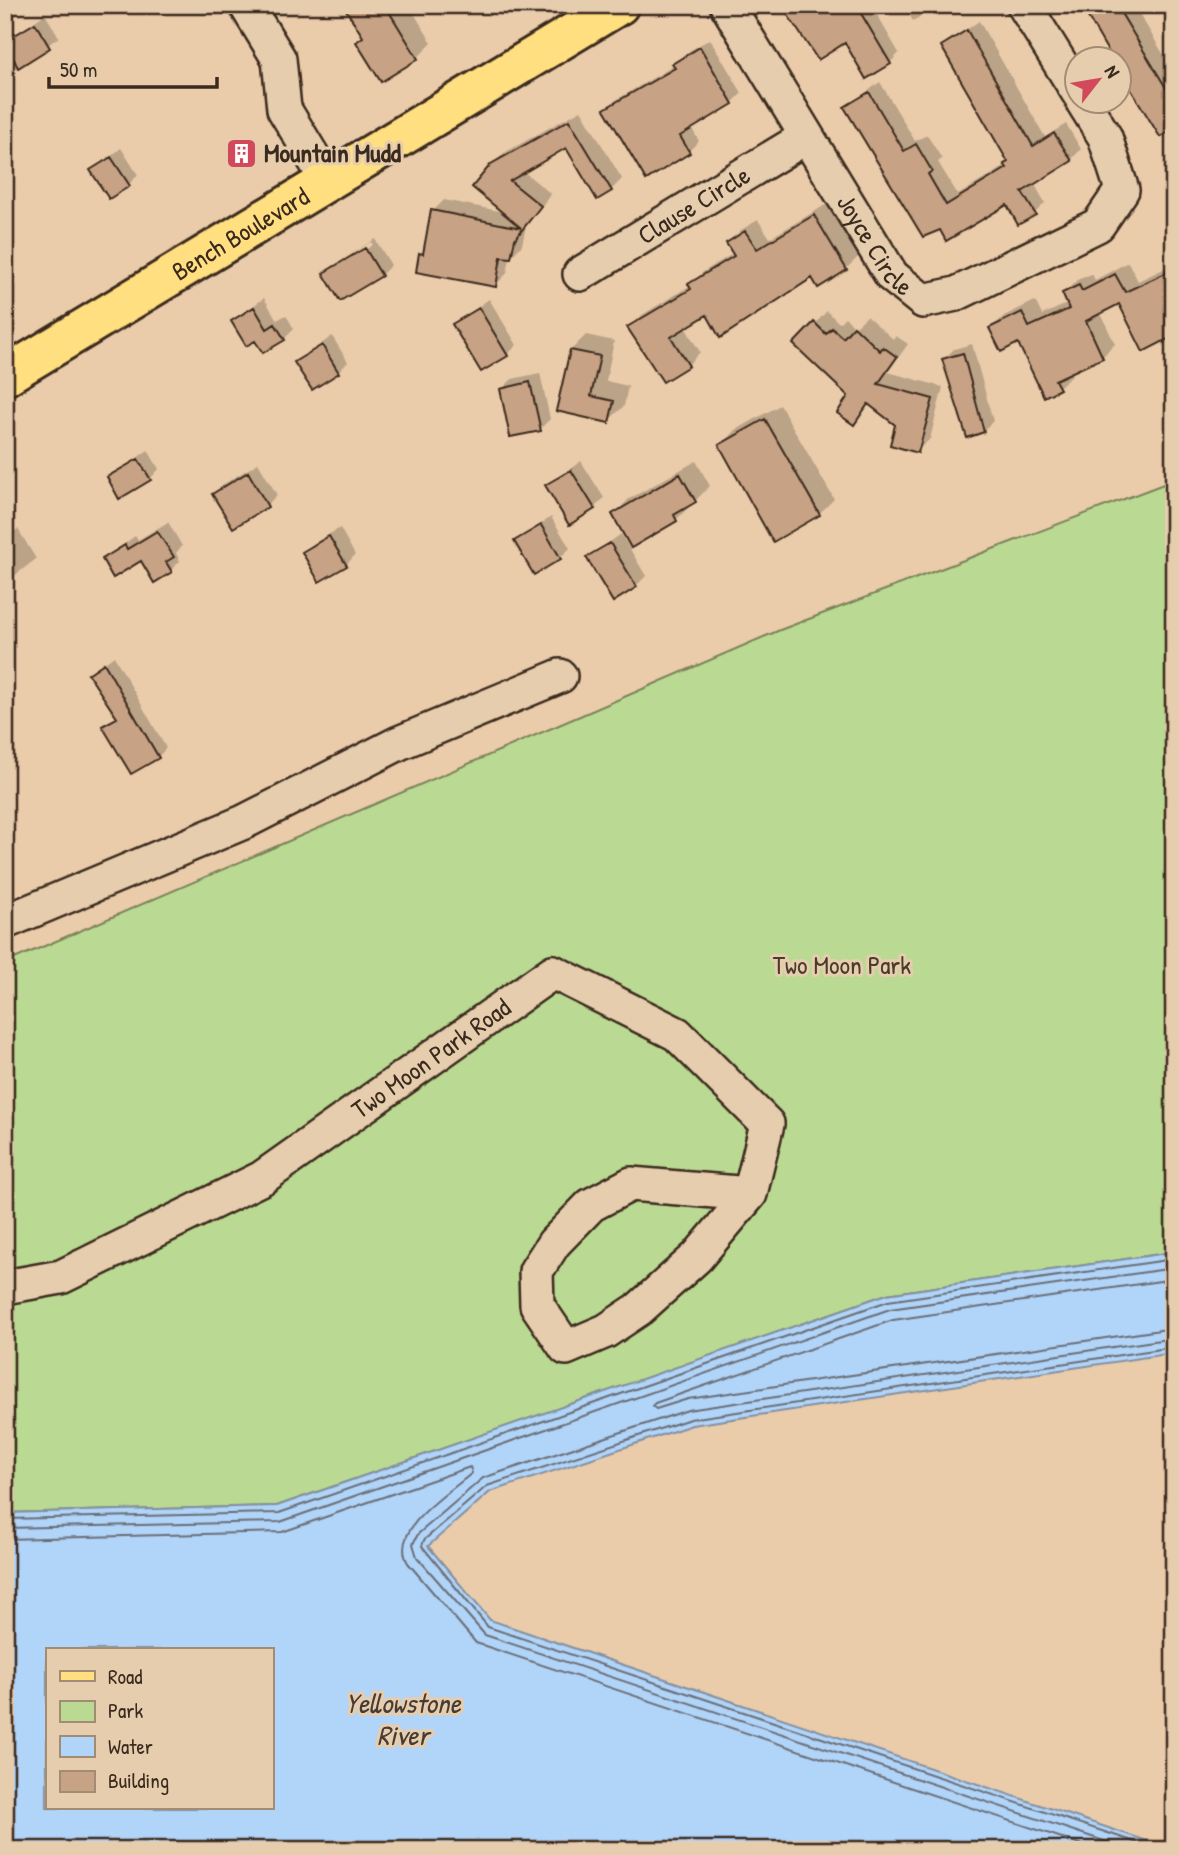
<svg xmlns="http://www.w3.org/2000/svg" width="1179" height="1855" viewBox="0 0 1179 1855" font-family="'Patrick Hand',sans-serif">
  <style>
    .green { fill: #bada93; stroke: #7a8258; stroke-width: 2 }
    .water { fill: #b1d4f9; stroke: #8290a1; stroke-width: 2; fill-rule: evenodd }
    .shadow { fill: #0003 }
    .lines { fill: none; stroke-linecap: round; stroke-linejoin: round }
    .shore { stroke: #6a6e76; stroke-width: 2 }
    .building { fill: #c8a284; stroke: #3b2a1e; stroke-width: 2 }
    .minor-casing { stroke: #3b2a1e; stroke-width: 38 }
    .major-casing { stroke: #3b2a1e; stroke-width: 44 }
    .minor { stroke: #e6cdae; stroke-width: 33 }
    .major { stroke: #ffdf80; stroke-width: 38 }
    .labels { text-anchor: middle; stroke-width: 6; stroke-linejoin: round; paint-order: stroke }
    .poi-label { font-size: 26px; font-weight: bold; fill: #3b2a1e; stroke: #e6cdae; text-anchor: start }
    .street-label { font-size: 26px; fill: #3b2a1e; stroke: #e6cdae }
    .park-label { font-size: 26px; fill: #483c2a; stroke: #e6cdae }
    .water-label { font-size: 28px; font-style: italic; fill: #473b34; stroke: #e6cdae }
  </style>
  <rect width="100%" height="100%" fill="#eaccab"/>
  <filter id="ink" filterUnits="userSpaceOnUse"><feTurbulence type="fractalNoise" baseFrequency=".0143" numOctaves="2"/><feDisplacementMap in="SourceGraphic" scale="14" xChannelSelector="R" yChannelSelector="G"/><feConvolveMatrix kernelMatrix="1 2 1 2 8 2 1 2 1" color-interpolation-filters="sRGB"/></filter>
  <g filter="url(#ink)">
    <!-- green -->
    <path class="green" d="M1174,480v772l-287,42 -610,212 -272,7v-550l775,-333z"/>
    <!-- water -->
    <path class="water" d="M1174,1252v101l-482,72 -202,67 -62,54 62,74 684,230h-1169v-337l272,-7 610,-212zM47,1650h224v158h-224z"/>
    <!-- shadow -->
    <path class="shadow" d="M345,5h64l23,38 -15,15z
      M784,5h78l5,9 7,-4 25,43 -9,10z
      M903,5h36l-26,16z
      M1082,5h52l40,67v55l-54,-67z
      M45,14l14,23 -40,28 -14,-23z
      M979,21l66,116 21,-13 15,25 -10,11 -37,23 11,20 -11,11 -26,-12 -61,37 -101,-132 34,-25 35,59 12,-6 15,24 -4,3 20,33 49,-30 3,-4 -66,-115z
      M710,39l32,54 -10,10 -41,24 8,14 -10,10 -43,26 -40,-67 10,-10 59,-35 9,-11z
      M5,97l10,18 -10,10z
      M581,110l41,69 -11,11 -44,-44 -44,25 28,23 -25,32 -4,19 -12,13 -3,15 -11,12 -75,-31 5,-5 7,-38 11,-11 60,12 -12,-47 12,-12z
      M121,148l17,27 -9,9 -36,-13z
      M827,204l32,52 -13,13 -34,7 -105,37 -22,14 15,25 -12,13 -58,-38 12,-12 49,-30 12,-13 31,-19 -6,-10 13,-13 17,-10 12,18z
      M375,239l16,26 -10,10 -56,-2 9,-8v4l39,-24 -2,-3 -37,22z
      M1128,262l10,19 36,-17v72l-54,-34 -20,10 15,32 -13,13 -32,14 2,4 -13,12 -40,-46 -28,-12 13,-13 31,-15 7,14 27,-12 -5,-10 13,-13 15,-6 3,6z
      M264,298l13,22 9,-5 8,14 -10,10 -28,-1 -23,-17z
      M489,299l28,46 -10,10 -53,-31z
      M827,311l12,12 6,-6 10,10 12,-11 26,23 3,-3 12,8 -20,28 55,15 -13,52 -13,12 -20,-27 -27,-20 -16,19 -3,-27 -55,-52z
      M586,335l28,6 -8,40 22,5 -4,20 -16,15 -50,-11 13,-60z
      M332,336l16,26 -10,10 -41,-10z
      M972,344l21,77 -10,10 -39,-72 10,-10z
      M540,373l10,46 -10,10 -38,-40 10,-10z
      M780,405l54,94 -15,15 -98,-68 15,-16z
      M148,450l11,19 -9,10 -41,-1z
      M581,461l23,37 -10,10 -47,-22z
      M696,461l14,25 -34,34 -44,25 -18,-31 15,-15z
      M258,463l19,32 -10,10 -34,21 -19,-32 10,-10z
      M551,517l19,31 -10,10 -44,-16z
      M168,522l14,24 -6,7 4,8 -9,9 -30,-11h-37l31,-23 3,4z
      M340,528l15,27 -9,10 -42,-13 10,-9z
      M18,529l18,30 -31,24v-46z
      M621,534l25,42 -10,10 -48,-28z
      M114,656l52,92 -8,9 -53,-30 13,-11 -28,-42z"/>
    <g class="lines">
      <!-- shore -->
      <path class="shore" d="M1174,1279l-281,41 -238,83 -3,3 4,3 32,-10 486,-71
        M5,1519l274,-6 609,-212 286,-42
        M5,1528l275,-6 610,-213 284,-41
        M5,1539l277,-7 188,-65 2,6c-23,20 -84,56 -64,90l68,80 622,207
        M1131,1850l-646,-215 -68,-78 -4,-13 5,-10 65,-56 205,-68 486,-72
        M1159,1850l-671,-223 -66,-81 2,-6 63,-54 203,-67 484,-72"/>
    </g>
    <!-- building -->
    <path class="building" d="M343,5h42l33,54 -37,23 -25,-40 7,-5z
      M781,5h75l35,59 -25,15 -21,-36 -27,17z
      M1081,5h35l58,96v28l-14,8 -41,-67v-10h-6z
      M35,23l15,25 -32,20 -13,-27z
      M967,30l66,116 21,-13 18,28 -50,31 14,23 -18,10 -11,-20 -61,36 -6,-11 -17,7 -79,-130 25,-15 35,59 12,-7 16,27 -4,3 18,31 61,-37 -3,-4 4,-2 -67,-116z
      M700,47l33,57 -53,32 10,17 -44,27 -42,-71 71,-41 -3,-4z
      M569,120l43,71 -15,9 -31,-52 -56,33 31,25 -26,33 -4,19 -10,-1 -5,30 -80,-15 3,-19 4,1 8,-44 90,18 -49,-41 19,-23z
      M111,157l19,29 -21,13 -19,-29z
      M814,215l33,55 -29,18 -6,-10 -92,60 -13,-23 -36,22 18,29 -26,16 -36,-55 64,-38 -3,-5 46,-28 -8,-13 19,-12 12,18z
      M365,248l17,28 -42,25 -17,-28z
      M1174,269v67l-31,16 -24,-48 -33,17 17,37 -48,22 5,9 -16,8 -26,-54 -17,9 -12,-24 33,-16 7,15 40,-18 -7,-16 17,-8 3,6 33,-17 10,18z
      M254,307l13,22 8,-5 10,16 -22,13 -8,-12 -9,5 -15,-25z
      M479,308l29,48 -27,16 -29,-48z
      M814,322l12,12 6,-6 11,10 11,-12 26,25 3,-4 14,10 -19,27 55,15 -15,54 -28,-8 5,-20 -27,-21 -14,21 -17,-12 11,-17 -55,-52z
      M322,345l17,28 -27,17 -18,-28z
      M570,350l30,6 -9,40 23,5 -5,22 -53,-12z
      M963,353l21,79 -17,6 -25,-79z
      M530,382l11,49 -31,6 -10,-48z
      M765,419l55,96 -47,27 -54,-97z
      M138,459l13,21 -32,19 -12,-22z
      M571,470l24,39 -26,16 -24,-40z
      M248,472l20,35 -35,21 -21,-34z
      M680,474l16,28 -22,13 3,6 -46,27 -19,-34z
      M541,525l20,34 -27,16 -20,-34z
      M157,531l17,26 -8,5 6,10 -18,11 -13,-22 -28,17 -11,-19 23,-14 2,4z
      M329,536l18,30 -28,16 -17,-30z
      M610,543l27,44 -24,15 -27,-45z
      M104,663l55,95 -28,16 -29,-48 15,-8 -29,-44z"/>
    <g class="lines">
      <defs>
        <g id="minor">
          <path d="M246,5l33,54 5,50 44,73"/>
          <path id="s1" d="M727,5l165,271 31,25 33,-7 142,-69 24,-35 -17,-53 -22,-35"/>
          <path d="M1024,5l54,87"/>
          <path id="s2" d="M580,274l226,-137"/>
          <path d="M5,922l239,-100 155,-79 161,-67"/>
          <path id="s3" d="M5,1287l56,-10 201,-99 291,-206 124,62 90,90 -17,70 -53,63 -58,52 -33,22 -40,17 -29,-43 -1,-34 18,-28 37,-38 40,-21 119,10"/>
        </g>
        <g id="major">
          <path id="s4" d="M5,376l614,-371"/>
        </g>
      </defs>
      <!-- minor casing -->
      <use href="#minor" class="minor-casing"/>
      <!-- major casing -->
      <use href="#major" class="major-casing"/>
      <!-- minor -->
      <use href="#minor" class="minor"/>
      <!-- major -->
      <use href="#major" class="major"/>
    </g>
  </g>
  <!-- icons -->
  <defs>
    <symbol id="building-square" viewBox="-11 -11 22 22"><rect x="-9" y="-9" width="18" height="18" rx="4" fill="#d1495b" stroke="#e6cdae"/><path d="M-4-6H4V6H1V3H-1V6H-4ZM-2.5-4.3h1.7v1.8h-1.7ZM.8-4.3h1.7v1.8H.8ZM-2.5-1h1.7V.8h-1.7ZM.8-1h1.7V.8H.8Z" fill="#fff"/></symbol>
  </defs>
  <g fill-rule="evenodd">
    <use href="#building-square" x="224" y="136" width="35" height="35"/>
  </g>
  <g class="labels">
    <!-- poi labels -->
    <g class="poi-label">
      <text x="264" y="162">Mountain Mudd</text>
    </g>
    <!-- street labels -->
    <g class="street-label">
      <text dy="9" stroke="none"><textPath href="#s2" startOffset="133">Clause Circle</textPath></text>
      <text dy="9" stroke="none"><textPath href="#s4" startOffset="275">Bench Boulevard</textPath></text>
      <text dy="9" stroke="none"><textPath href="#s1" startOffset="282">Joyce Circle</textPath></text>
      <text dy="9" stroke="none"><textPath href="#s3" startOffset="488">Two Moon Park Road</textPath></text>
    </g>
    <!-- park labels -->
    <g class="park-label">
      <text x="842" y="974">Two Moon Park</text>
    </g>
    <!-- water labels -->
    <g class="water-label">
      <text x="403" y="1713">Yellowstone<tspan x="403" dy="32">River</tspan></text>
    </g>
  </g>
  <!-- margin -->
  <rect width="1179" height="1855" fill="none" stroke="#e6cdae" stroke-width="28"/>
  <rect x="14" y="14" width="1151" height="1827" fill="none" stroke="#3b2a1e" stroke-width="2.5" filter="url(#ink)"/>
  <!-- legend -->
  <rect x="46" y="1648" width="228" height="161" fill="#e6cdae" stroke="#a28c74" stroke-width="2"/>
  <rect x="60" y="1671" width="35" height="10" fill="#ffdf80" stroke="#a28c74" stroke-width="2"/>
  <text x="108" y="1684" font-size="21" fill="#3b2a1e">Road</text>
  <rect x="60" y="1701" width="35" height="21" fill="#bada93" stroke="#a28c74" stroke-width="2"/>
  <text x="108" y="1718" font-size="21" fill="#3b2a1e">Park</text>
  <rect x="60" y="1736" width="35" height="21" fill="#b1d4f9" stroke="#a28c74" stroke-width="2"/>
  <text x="108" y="1754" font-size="21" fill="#3b2a1e">Water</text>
  <rect x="60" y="1771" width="35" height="21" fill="#c8a284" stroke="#a28c74" stroke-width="2"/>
  <text x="108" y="1788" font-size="21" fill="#3b2a1e">Building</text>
  <!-- north arrow -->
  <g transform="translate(1098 80) rotate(59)"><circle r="33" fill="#e6cdae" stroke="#a28c74" stroke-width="2"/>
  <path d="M0-5L12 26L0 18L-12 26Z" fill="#d1495b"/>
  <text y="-10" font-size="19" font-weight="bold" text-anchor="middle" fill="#3b2a1e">N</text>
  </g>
  <!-- scale -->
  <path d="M49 77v10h168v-10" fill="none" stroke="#3b2a1e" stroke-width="3.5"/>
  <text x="60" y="77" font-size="21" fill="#3b2a1e" stroke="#e6cdae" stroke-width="5" paint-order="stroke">50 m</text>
</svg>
